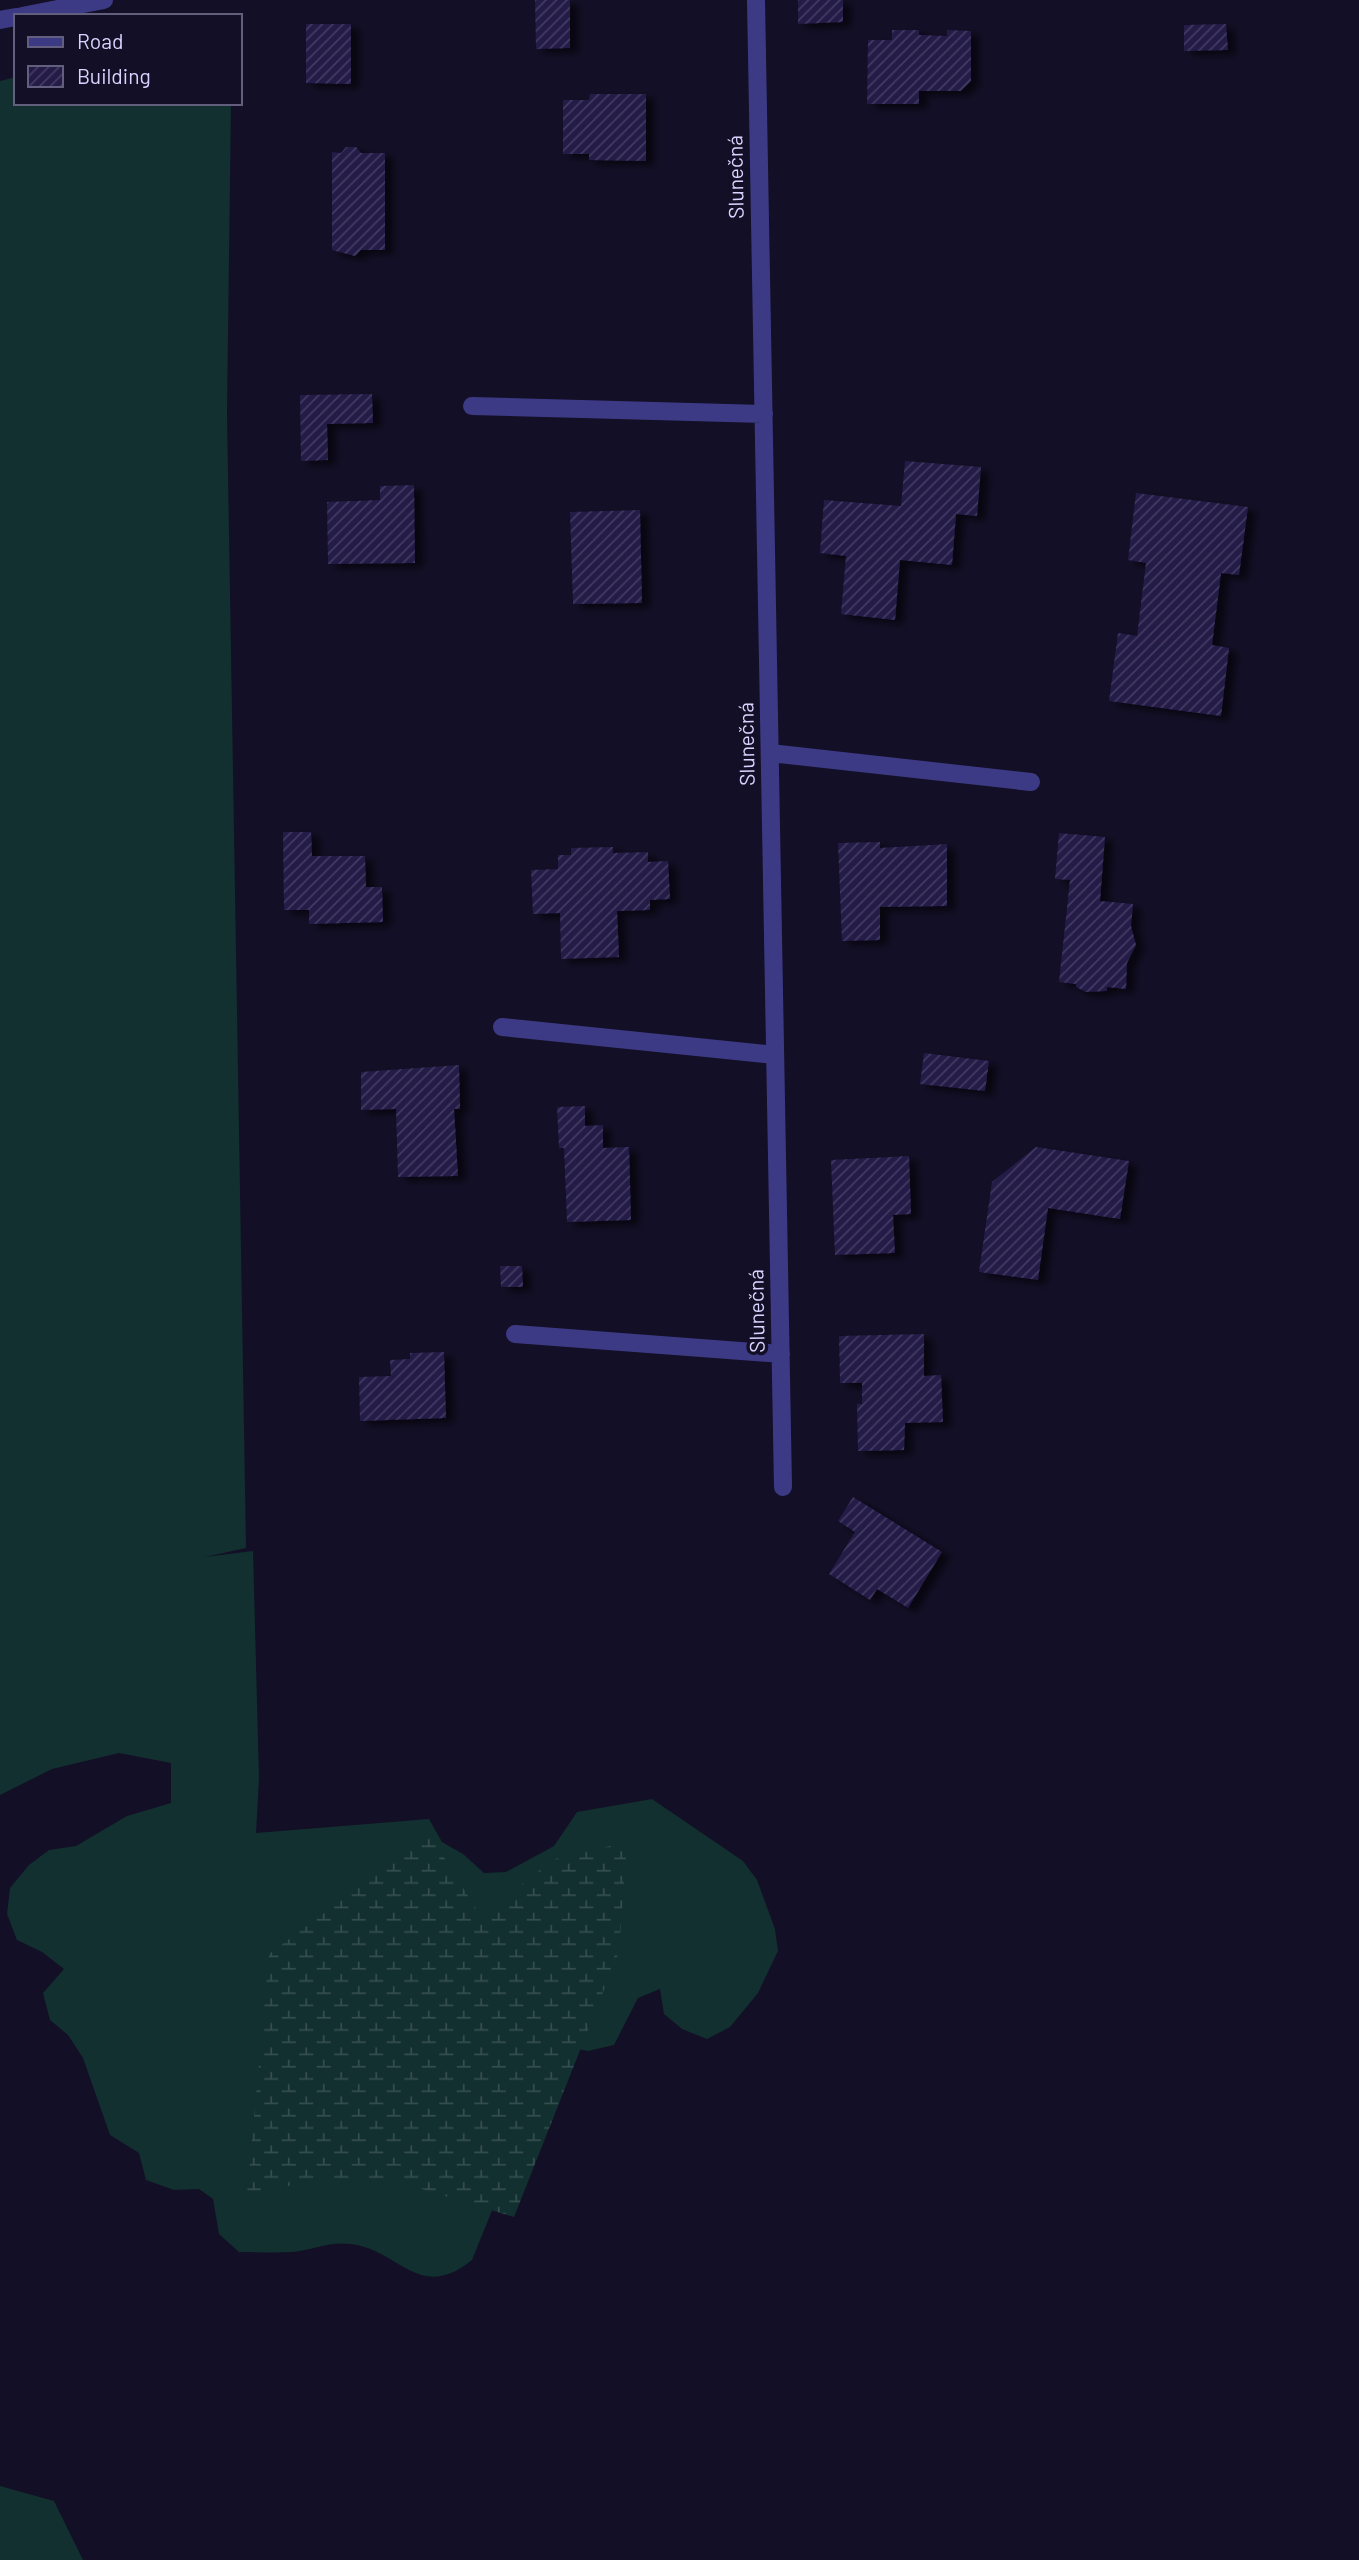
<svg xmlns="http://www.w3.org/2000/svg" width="1359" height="2560" viewBox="0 0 1359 2560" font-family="Barlow,sans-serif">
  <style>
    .grass { fill: #12302f }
    .wetland { fill: url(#wetland-marsh) }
    .building { fill: url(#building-hatch); filter: url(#shadow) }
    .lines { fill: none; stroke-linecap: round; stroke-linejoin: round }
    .minor { stroke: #3d3a85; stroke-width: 18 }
    .labels { text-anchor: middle; stroke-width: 7; stroke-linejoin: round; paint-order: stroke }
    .street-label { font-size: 21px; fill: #d9d4ff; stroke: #130f26 }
  </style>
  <defs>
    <pattern id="wetland-marsh" width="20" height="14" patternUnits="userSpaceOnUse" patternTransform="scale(1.75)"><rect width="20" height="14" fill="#12302f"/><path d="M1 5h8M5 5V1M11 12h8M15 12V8" fill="none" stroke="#344d4e"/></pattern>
    <pattern id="building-hatch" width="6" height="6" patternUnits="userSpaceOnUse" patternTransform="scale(1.75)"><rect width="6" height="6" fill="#241b47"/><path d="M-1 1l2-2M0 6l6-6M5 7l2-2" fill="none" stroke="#433b63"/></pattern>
    <filter id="shadow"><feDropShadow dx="8" dy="4.5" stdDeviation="3.5" flood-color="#0009"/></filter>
  </defs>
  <rect width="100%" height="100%" fill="#130f26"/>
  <!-- grass -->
  <path class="grass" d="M16,77v26h215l-4,310 19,1135 -41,9 48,-6 6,227 -3,55 173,-14 13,23 21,12 21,19 22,-1 48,-26 23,-34 75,-13 91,62 14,19 18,49 3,22 -20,42 -28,34 -23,12 -25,-10 -18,-15 -4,-25 -22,9 -24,47 -26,6 -29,-6 -87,215c-53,43 -72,-10 -121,-16 -21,-3 -39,6 -59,8 -17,1 -36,0 -53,0l-20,-18 -6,-35 -14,-10 -25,1 -28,-10 -7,-27 -29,-18 -27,-77 -15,-23 -18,-15 -7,-27 21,-24 -22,-17 -25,-12 -10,-26 3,-26 19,-23 20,-15 27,-4 51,-30 44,-13v-40l-52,-10 -67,16 -52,26v-1714z
    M0,2486l54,15 29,59h-83z"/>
  <!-- wetland -->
  <path class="wetland" d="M430,1835l50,80 75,-56 72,-17 -8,110 -105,265 -122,-37 -63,-2 -82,16 22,-240z"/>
  <!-- building -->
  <path class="building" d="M535,0h35v48l-34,1z
    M798,0h45v22l-45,2z
    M306,24h45v60l-45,-1z
    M1226,24l2,26 -44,1v-26z
    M892,30h27v5l28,1v-6l24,1v50l-10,10h-42v13h-52l1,-64h24z
    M590,94h56v67l-57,-1v-6h-26v-54h26z
    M346,147h10l5,6h24v97h-24l-6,6 -23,-6v-98l9,1z
    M372,394l1,29 -46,1 1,36 -27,1 -1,-66z
    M905,461l76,6 -4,49 -21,-2 -4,51 -52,-5 -5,60 -54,-6 5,-58 -26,-3 4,-53 77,6z
    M414,485l1,78 -87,1 -1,-62 53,-2v-14z
    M1136,493l112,14 -9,68 -18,-2 -9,72 17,3 -8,68 -112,-15 9,-68 19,3 9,-73 -18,-3z
    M640,510l2,93 -69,1 -3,-92z
    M283,832h28l1,24h53l1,31h16l1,35 -74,2v-14h-25z
    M1059,833l46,4 -5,64 33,3 -2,22 5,19 -9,18 -1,26 -19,-2v4l-21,1 -10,-5v-3l-17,-2 11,-102 -15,-1z
    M880,842v6l67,-4v62l-67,1v33l-38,1 -4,-98z
    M613,847v6l35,-1v10l20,-1 2,38 -20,1v10l-33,1 2,46 -58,2 -1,-46 -27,1 -2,-44 27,-1v-14h13v-7z
    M924,1053l65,8 -4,30 -65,-7z
    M459,1065l1,44h-6l4,67 -60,1 -2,-68 -35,1v-38z
    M585,1106v20l18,-1v23l26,-1 2,73 -64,2 -3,-74h-5l-2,-41z
    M1036,1147l93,14 -9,58 -72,-11 -10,72 -59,-8 13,-90z
    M909,1156l2,58 -18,1 2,38 -60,2 -4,-95z
    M500,1266h22l1,21h-22z
    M924,1334v42l17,-1 2,47 -38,1 -1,27 -46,1 -1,-47h5v-21h-22l-1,-47z
    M444,1352l2,66 -86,3 -1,-44 32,-1 -1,-16 20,-1v-6z
    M853,1497l89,55 -34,56 -31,-19 -7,11 -41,-26 26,-42 -17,-11z"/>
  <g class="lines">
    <!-- minor -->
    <path class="minor" d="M756,0l27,1487
      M22,16l82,-16
      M0,20l16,-3
      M472,406l292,8
      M770,753l261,29
      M502,1027l273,28
      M515,1334l266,20"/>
  </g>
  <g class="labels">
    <!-- street labels -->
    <g class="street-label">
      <text transform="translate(736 177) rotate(-91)" y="7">Slunečná</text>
      <text transform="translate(747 744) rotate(-91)" y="7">Slunečná</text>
      <text transform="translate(757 1311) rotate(-91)" y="7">Slunečná</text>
    </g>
  </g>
  <!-- legend -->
  <rect x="14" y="14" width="228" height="91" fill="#130f26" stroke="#625e7d" stroke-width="2"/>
  <rect x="28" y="37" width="35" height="10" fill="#3d3a85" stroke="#625e7d" stroke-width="2"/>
  <text x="77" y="49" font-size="21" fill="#d9d4ff">Road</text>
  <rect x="28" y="66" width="35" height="21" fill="url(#building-hatch)" stroke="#625e7d" stroke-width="2"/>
  <text x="77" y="84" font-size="21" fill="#d9d4ff">Building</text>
</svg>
